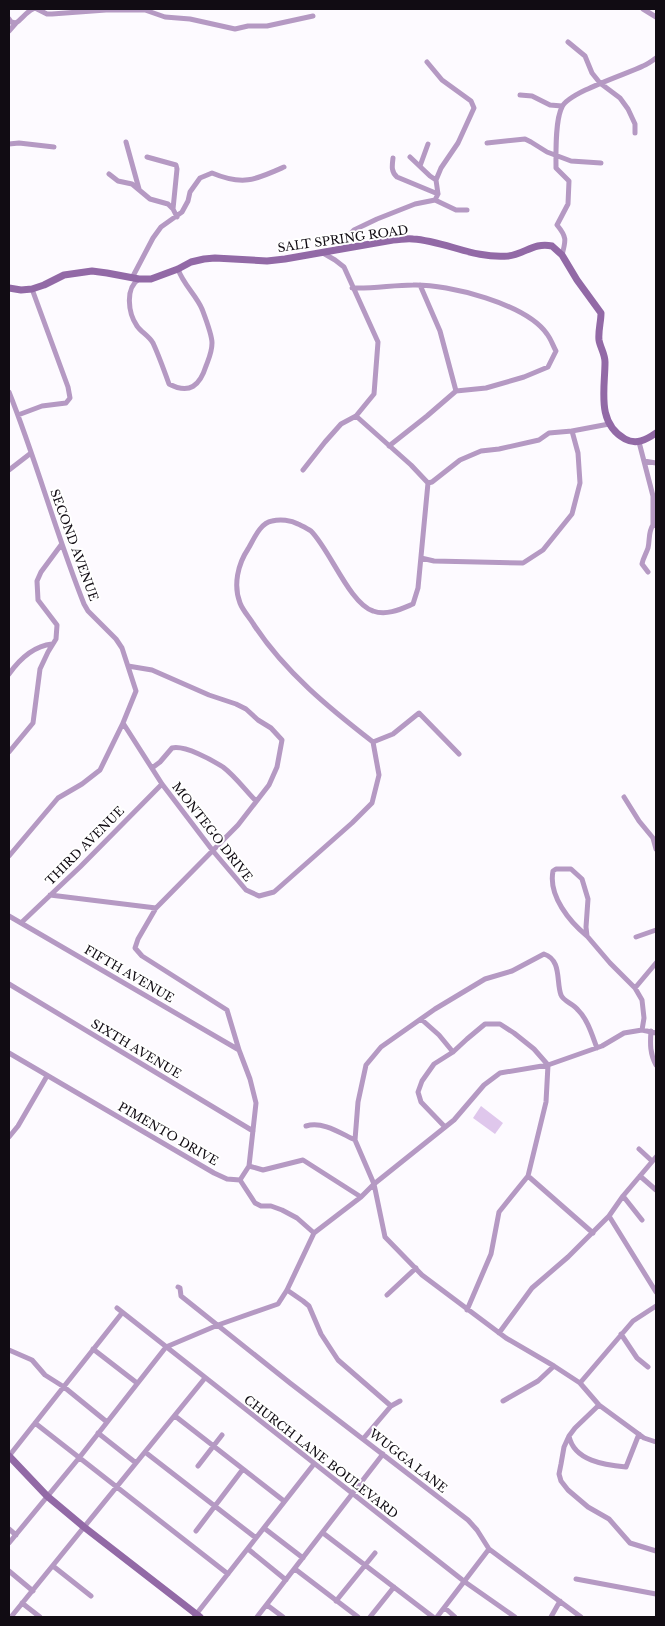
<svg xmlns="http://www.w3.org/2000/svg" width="665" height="1626" viewBox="0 0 665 1626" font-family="'Libre Baskerville',serif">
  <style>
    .green { fill: #dfc7ec }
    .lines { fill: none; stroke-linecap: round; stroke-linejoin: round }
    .street { stroke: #b599c3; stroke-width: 5 }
    .secondary { stroke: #9269a6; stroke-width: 7 }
    .labels { text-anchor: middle; stroke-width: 4; stroke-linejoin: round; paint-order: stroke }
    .street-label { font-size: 12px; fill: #110c13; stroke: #fff }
  </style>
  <rect width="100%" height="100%" fill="#fdfaff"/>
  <!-- green -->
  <path class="green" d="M481,1106l22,17 -8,11 -22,-16z"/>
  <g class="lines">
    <!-- street -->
    <path class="street" d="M37,9l10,5h5l54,-4h39l20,7 25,2 45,10 13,-3h19l46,-10
      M643,9l13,8
      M9,19l2,3 5,1c6,-4 10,-11 17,-14
      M9,31l7,-8
      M568,42l17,14 7,17 8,10 20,15 8,11 7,15v9
      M520,95l12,1 18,9 12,1
      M126,142l13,47
      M487,143l38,-4 6,3 16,10 24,9 30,2
      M9,144l10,-1 35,4
      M147,157l29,8 1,4 -4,40
      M410,157l20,19 6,4
      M393,158c-1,8 -2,14 4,19l41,17
      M420,166l8,-22
      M109,174l9,7 14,3 18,15 18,5 5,5 4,8
      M435,200l21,10h11
      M345,248l5,-14 4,-4 23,-11 38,-15 20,-4 3,-6 -2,-14 5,-12 17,-25 16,-35 -3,-7 -29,-21 -15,-18
      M323,253l12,7 9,7 34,75 -4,52 -18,22 55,49 17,18
      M562,255c4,-15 5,-18 -5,-30l11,-21 1,-23 -13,-13c0,-15 -1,-48 6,-61 7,-15 65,-33 81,-41 5,-2 9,-5 13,-8
      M132,278l21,-40 8,-11 21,-15 6,-11 2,-9 10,-14 12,-5c31,13 43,7 72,-6
      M139,279c-14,9 -11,34 -2,47 4,6 12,10 16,17 6,13 11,27 16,41 21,11 31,1 37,-18 3,-8 6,-14 6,-23 0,-8 -7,-26 -10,-34 -6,-14 -19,-25 -24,-40
      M420,285l20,46 16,60
      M352,288c21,1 41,-3 61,-3 36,-1 113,19 134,49 4,5 6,12 9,17l-8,16 -24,10 -38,11 -30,3 -29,25 -38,30
      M9,392c28,70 47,142 75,212l4,7 28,28 6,9 14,43 -13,32 -23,47 -18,14 -24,14 -49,58
      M18,415l24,-9 24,-3 4,-5 -2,-11 -36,-98
      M639,442l14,54v29l3,1
      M644,461l12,2
      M9,470l22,-17
      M303,470l22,-28 16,-18 15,-8
      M428,483l4,-1 28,-22 21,-9 18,-2 40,-9 10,-7 23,-2 37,-7
      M421,558l13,3 89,2 20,-13 29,-36 8,-31 -2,-30 -6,-22
      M648,572l-6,-8c1,-6 4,-10 6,-16 2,-8 0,-16 5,-23
      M128,666l24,4 57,25 27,9 10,5 12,11 13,8 11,12 -5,27 -8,18 -31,40 -82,83 -18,31 -3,9 7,8 85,54 12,40 11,29 6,24 -7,63 -9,14
      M9,674c10,-14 25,-28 43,-30
      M123,723l39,61 51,67 33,39 13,6 15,-4 78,-69 20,-20 7,-28 -6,-33 20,-8 26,-21 40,41
      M373,742c-44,-34 -88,-70 -119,-117 -4,-7 -11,-14 -14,-22 -7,-18 -2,-39 8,-54 6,-10 12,-26 24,-28 8,-2 19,-1 26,3 4,2 9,4 13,7 19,19 39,73 62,80 14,5 28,-2 40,-7l5,-16 10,-105
      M9,752l24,-29 7,-54 8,-17 8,-13 1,-14 -19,-25 -1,-19 4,-9 20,-27
      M152,768l8,-6 12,-14c13,-3 40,12 51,19 12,9 23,24 33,34
      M624,797l15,24 14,17 3,11
      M50,895l106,13
      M9,916l230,134
      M22,922l58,-55 82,-83
      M587,936c-17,-14 -39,-40 -34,-65l3,-2h15l11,10 6,20 -2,28 1,9 23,27 25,25 7,12 2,18 -2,12
      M636,937l20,-7
      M9,984l244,147
      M635,988l21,-25
      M421,1019l18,16 14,17
      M651,1031c-1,13 -1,23 5,34
      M597,1048c-5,-13 -9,-28 -19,-38 -4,-6 -15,-9 -17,-15 -5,-13 1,-35 -17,-41l-32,17 -27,8 -50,30 -54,38 -15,18 -8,37 -3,38 19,44 11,53 37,38 84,63 48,28 26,17 19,22 45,33 12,4
      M9,1053l205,120 13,6 13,1
      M306,1126c17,-5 34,7 49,14
      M445,1127l-24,-25 -3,-10 4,-11 12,-17 19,-12 14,-13 18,-15h15l14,9 20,16 14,16 -2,37 -18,74 65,57
      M9,1137l9,-11 29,-50
      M639,1149l13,12
      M249,1166l14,4 40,-10 58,37
      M640,1176l16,14
      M240,1180l15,23 6,3h10l11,4 15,8 17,15
      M623,1196l19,24
      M609,1216l47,76
      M178,1287l2,1 1,8 109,87 178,137 9,10 12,19 92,68
      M287,1290l16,11 6,5 12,28 17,26 53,46
      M387,1295l29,-27
      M117,1308l348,274 50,35
      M467,1310l24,-56 8,-42 29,-36
      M499,1333l33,-45 36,-31 41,-41 14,-20 33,-39
      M621,1334l16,24 11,9
      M93,1349l44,34
      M9,1350l23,10 13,15 19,12 43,35
      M580,1383l53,-62 23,-15
      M503,1401l35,-20 16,-15
      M599,1405l-24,23 -6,8c5,25 36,29 57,31l13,-33
      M175,1416l109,85
      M35,1423l193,151
      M98,1433l38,30
      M569,1436l-5,11 -3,17 -2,10 2,7 7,9 20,17 21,12 21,24 26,8
      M363,1439l28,-33 9,-5
      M145,1452l111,86
      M9,1456l113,-143
      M198,1466l24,-31
      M264,1528l39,30
      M9,1529l7,6
      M196,1531l47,-62
      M323,1533l110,84
      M9,1543l70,-85 87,-111 52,-22 60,-21 9,-14 27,-57 47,-36 13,-13 80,-64 30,-35 16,-12 48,-8 54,-19 22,-13 18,-3 14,3
      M248,1549l38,31
      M53,1566l38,30
      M295,1569l63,48
      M9,1571l24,20
      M576,1579l80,15
      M336,1601l39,-48
      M22,1603l18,14
      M267,1605l16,12
      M445,1608l10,9
      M11,1617l194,-239
      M194,1617l120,-153
      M257,1617l126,-163
      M370,1617l24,-30
      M437,1617l52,-68
      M551,1617l9,-16"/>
    <!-- secondary -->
    <path class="secondary" d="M9,288l12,2 11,-1 12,-4 20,-10 28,-4 15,2 32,6h12l27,-10 13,-7 13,-3 11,-1 52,3 18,-2 108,-19c7,0 13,-2 20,-1 32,2 61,20 95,17 17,-2 26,-14 44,-10l10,9 15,25 24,33c0,9 -3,18 -2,27 1,7 6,14 6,22 0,27 -9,61 20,77 11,6 21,1 31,-6
      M9,1456l38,40 37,31 116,90"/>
  </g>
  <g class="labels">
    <!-- street labels -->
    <g class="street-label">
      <text transform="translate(343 239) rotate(-8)" y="4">SALT SPRING ROAD</text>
      <text transform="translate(74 545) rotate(70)" y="4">SECOND AVENUE</text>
      <text transform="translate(212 832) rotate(52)" y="4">MONTEGO DRIVE</text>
      <text transform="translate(85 846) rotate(-45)" y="4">THIRD AVENUE</text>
      <text transform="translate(129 974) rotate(30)" y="4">FIFTH AVENUE</text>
      <text transform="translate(136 1049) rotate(31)" y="4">SIXTH AVENUE</text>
      <text transform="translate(168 1134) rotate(30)" y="4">PIMENTO DRIVE</text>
      <text transform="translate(321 1457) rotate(38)" y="4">CHURCH LANE BOULEVARD</text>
      <text transform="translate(408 1461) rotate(38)" y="4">WUGGA LANE</text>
    </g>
  </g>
  <!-- border -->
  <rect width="665" height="1626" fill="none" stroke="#110c13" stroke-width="20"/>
</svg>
